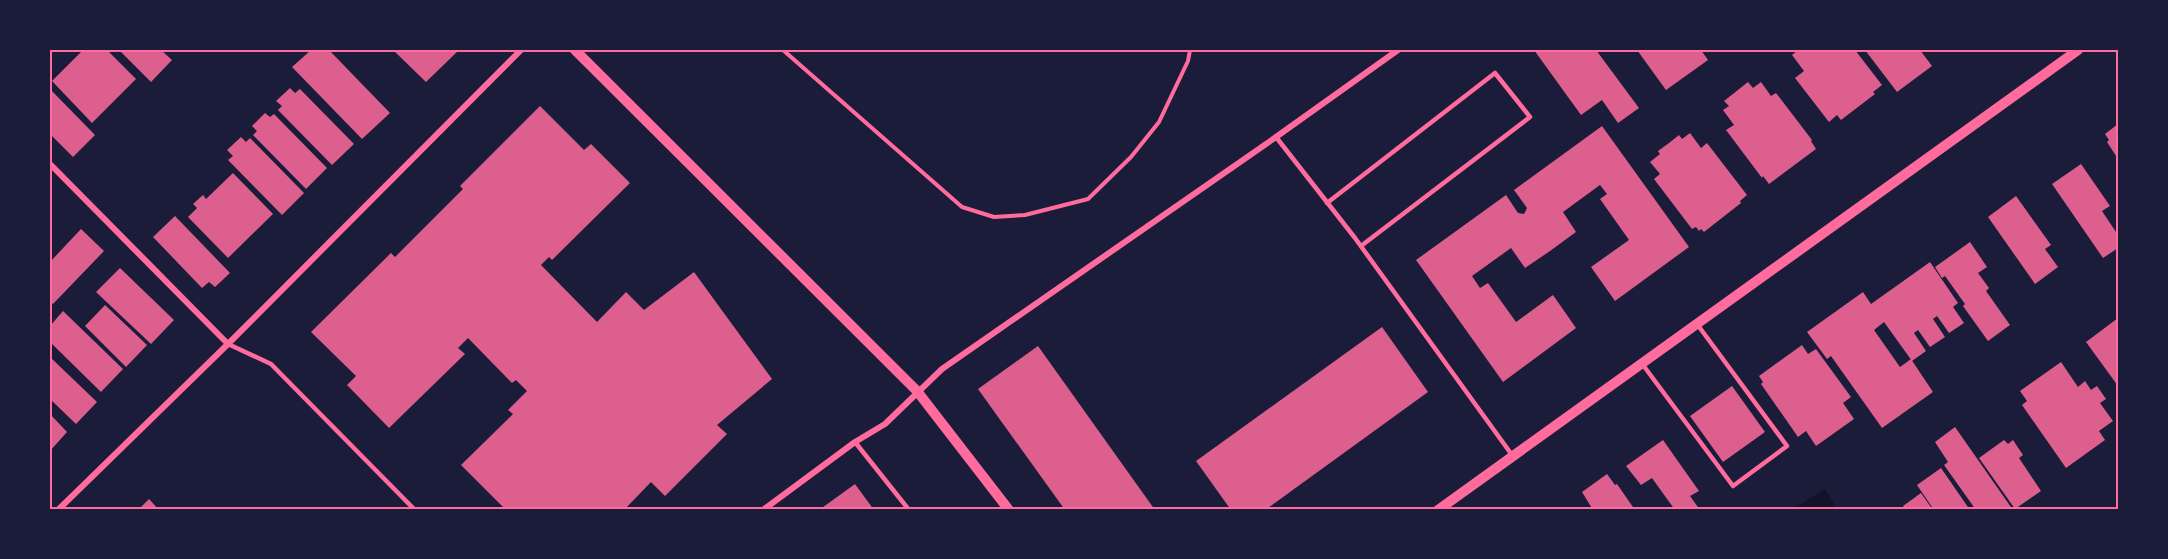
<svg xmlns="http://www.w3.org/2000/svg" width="2168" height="559" viewBox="0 0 2168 559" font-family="'Fira Sans Condensed',sans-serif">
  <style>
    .water { fill: #12122b }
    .building { fill: #dd5f8e }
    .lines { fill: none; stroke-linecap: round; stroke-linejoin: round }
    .path { stroke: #ff6b9d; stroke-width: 4 }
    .service { stroke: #ff6b9d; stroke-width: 4.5 }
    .minor { stroke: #ff6b9d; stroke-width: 6 }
    .tertiary { stroke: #ff6b9d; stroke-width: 10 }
    .neatline { fill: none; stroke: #ff6b9d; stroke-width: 2 }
  </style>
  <rect width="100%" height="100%" fill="#1b1b3a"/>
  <!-- water -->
  <path class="water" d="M1825,489l12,20h-44z"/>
  <!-- building -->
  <path class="building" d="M83,50h24l29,29 -44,44 -40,-42z
    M119,50h42l11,10 -21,22z
    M311,50h18l61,63 -28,26 -70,-72z
    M393,50h66l-33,32z
    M1534,50h62l43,58 -21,15 -16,-23 -21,15z
    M1637,50h64l7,10 -42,30z
    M1798,50h57l27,35 -9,7 2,2 -34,26 -4,-5 -8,7 -34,-44 9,-7 -12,-16z
    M1865,50h55l12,16 -35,26z
    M1748,82l5,6 8,-6 10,14 5,-3 36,47 -1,1 5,8 -47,35 -6,-8 -1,2 -36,-48 8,-5 -11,-15 6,-4 -5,-5z
    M290,88l5,5 5,-4 54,55 -22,21 -54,-55 4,-4 -6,-5z
    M50,89l45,46 -22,22 -23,-23z
    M540,106l44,44 7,-6 39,39 -78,77 -3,-3 -8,8 56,57 29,-30 18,18 50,-38 78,107 -55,46 10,9 -62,62 -14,-14 -27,28h-118l-45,-45 52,-51 -5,-4 19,-19 -11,-11 -4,3 -44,-45 -10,10 7,6 -76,74 -42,-43 9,-9 -45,-44 80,-79 4,4 68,-68 -3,-3z
    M265,113l5,4 4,-3 53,54 -21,21 -53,-54 4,-4 -5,-5z
    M2118,124v35l-11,-17 2,-2 -4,-6z
    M1602,126l87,121 -74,54 -24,-34 38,-27 -29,-41 7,-5 -7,-9 -37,27 13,20 -26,19 -25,17 -14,-20 -39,28 8,12 8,-5 28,39 37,-27 23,33 -73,54 -87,-122 90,-65 12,18 6,1 3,-6 -13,-18z
    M1690,133l11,15 6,-5 40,52 -7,6 1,2 -37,29 -3,-3 -2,2 -3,-4 -4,2 -38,-50 6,-5 -10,-12 10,-8 -2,-3 11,-8 10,-8 3,4z
    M241,137l5,5 4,-4 54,55 -22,22 -54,-55 5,-4 -6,-6z
    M2081,164l29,42 -8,5 16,24v13l-15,10 -51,-74z
    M233,173l40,41 -45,44 -40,-41 9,-9 -4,-4 10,-9 3,4z
    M2016,196l35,49 -6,4 13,18 -23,17 -47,-67z
    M175,216l55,57 -15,14 -6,-5 -7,6 -49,-51z
    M81,229l23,22 -51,53 -3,-3v-39z
    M1970,242l17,25 -9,6 11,15 -3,3 24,34 -22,16 -25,-35 2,-2 -20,-28 -3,2 -7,-11z
    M1930,262l28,41 -5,4 11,16 -15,10 -12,-17 -4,3 12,18 -15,10 -12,-17 -4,3 12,18 -14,10 -28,-39 -10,8 26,37 11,-8 22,33 -51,36 -51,-72 -4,3 -20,-27 56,-40 8,12z
    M120,268l54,52 -23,24 -55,-52z
    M105,305l42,40 -21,22 -41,-41z
    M63,311l60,58 -22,23 -51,-50v-16z
    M2118,318v68l-32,-44z
    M1382,327l46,65 -163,118h-34l-35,-49z
    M1802,345l6,9 8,-5 35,48 -8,6 11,16 -38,27 -10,-15 -8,6 -37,-53 2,-2 -4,-6z
    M1038,346l117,164h-90l-87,-121z
    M50,357l47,45 -21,22 -26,-25z
    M2061,362l17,25 7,-6 6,9 6,-4 9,13 -6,4 13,18 -14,10 6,9 -39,28 -44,-63 5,-4 -7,-10z
    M1732,386l33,46 -42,30 -33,-46z
    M50,414l17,18 -17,19z
    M1955,427l58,83h-37l-32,-45 4,-3 -13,-20z
    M1663,440l36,51 -9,5 10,14h-25l-23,-32 -11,7 -15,-19z
    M2004,440l4,4 5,-4 10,15 -4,3 22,33 -26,18 -36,-51z
    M1941,468l29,42h-36l-17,-25z
    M1607,474l8,11 2,-1 18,26h-42l-11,-18z
    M855,484l19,26h-55z
    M1921,493l12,17h-27l-3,-4z
    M149,499l10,11h-21z"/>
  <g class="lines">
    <!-- path -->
    <path class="path" d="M783,50l179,157 32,10 31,-2 63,-16 43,-42 28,-35 29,-61 2,-11"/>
    <!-- service -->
    <path class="service" d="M1276,137l79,101 157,217
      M1327,203l168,-130 35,44 -169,129
      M228,344l43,20 144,146
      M1643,365l90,121 54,-40 -90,-122
      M855,442l54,68"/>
    <!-- minor -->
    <path class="minor" d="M50,164l178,180
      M58,510l170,-166 293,-294
      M763,510l92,-68 30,-18 57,-55 334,-232 122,-87"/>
    <!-- tertiary -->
    <path class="tertiary" d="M575,50l342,341 92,119
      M1438,510l640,-460"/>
  </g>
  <!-- border -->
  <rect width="2168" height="559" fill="none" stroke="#1b1b3a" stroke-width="102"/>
  <rect x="51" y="51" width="2066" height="457" class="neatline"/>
</svg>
